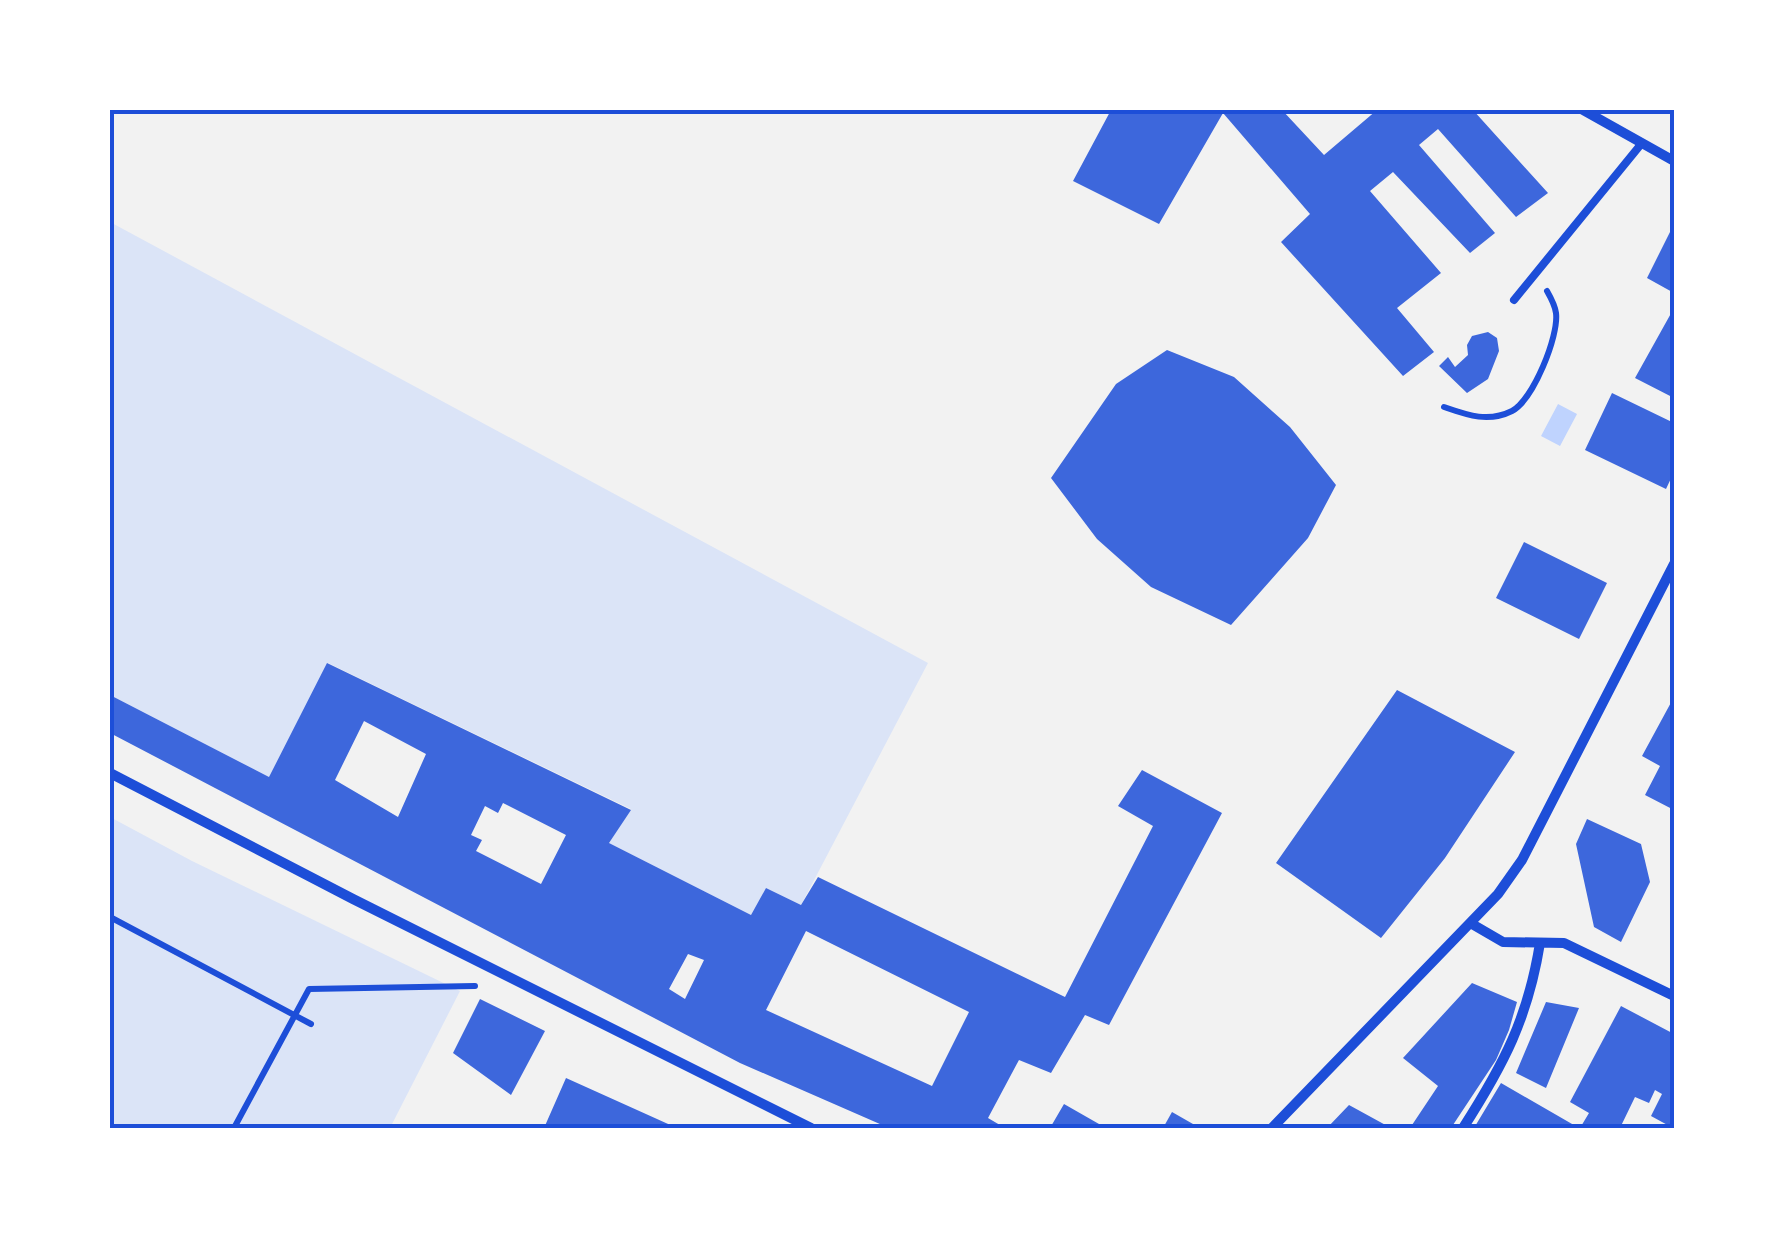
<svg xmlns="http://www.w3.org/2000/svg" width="1784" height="1238" viewBox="0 0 1784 1238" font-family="'DM Sans',sans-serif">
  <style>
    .green { fill: #dbe4f7 }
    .water { fill: #bfd3fe }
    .building { fill: #3d67dc; fill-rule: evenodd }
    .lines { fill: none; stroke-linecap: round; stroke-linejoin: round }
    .path { stroke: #1d4ed8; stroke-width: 6 }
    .service { stroke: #1d4ed8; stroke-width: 8 }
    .minor { stroke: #1d4ed8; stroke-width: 10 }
    .neatline { fill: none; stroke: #1d4ed8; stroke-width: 4 }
  </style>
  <rect width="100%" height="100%" fill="#f2f2f2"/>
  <!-- green -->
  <path class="green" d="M110,222l818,441 -127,242 -35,-17 -15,27 -142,-72 22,-34 -303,-146 -59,114 -159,-82z
    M110,817l82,44 268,130 -70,137h-280z"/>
  <!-- water -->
  <path class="water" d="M1558,404l19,10 -17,32 -19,-10z"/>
  <!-- building -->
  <path class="building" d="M1111,110h171l42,45 53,-45h96l75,83 -32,24 -78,-88 -19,16 76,88 -25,20 -77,-81 -23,19 71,82 -44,35 37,44 -31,24 -122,-134 29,-28 -87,-101 -64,111 -86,-43z
    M1674,224v69l-27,-15z
    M1674,308v90l-39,-20z
    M1488,332l9,6 2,13 -11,28 -21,14 -28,-27 9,-9 7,10 13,-12 -1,-10 5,-9z
    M1167,350l67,27 56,50 46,58 -28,53 -77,87 -80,-38 -54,-48 -46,-61 65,-94z
    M1612,393l62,30v49l-8,17 -81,-39z
    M1524,542l83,41 -28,56 -83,-41z
    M327,663l304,147 -22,33 142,72 15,-27 35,17 17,-28 247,120 88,-171 -35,-20 24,-36 80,43 -113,212 -24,-10 -34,58 -32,-13 -31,58 17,10h-116l-149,-65 -630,-330v-38l159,82zM364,721l62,33 -28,63 -63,-37zM503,803l63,32 -25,49 -65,-33 6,-11 -11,-5 14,-29 13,7zM806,931l163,81 -37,74 -166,-76zM688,954l16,6 -19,39 -16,-10z
    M1397,690l118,62 -70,106 -64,80 -105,-75z
    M1674,697v113l-29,-15 15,-29 -18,-10z
    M1587,819l54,25 9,38 -29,60 -27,-15 -18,-83z
    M1472,983l45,19 -8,28 -13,30 -45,68h-41l28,-42 -35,-28z
    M480,999l65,32 -34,64 -58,-42z
    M1546,1002l33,6 -33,80 -30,-15z
    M1621,1006l53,28 -1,94 -22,-12 11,-22 -7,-4 -6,13 -14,-6 -15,31h-40l9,-15 -19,-11z
    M566,1078l111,50h-133z
    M1501,1083l78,45h-105z
    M1064,1104l42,24h-56z
    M1349,1105l42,23h-64z
    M1172,1112l28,16h-37z"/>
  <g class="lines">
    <!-- path -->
    <path class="path" d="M1444,407c23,8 44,16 68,4 21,-11 47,-75 44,-98 -1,-8 -5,-15 -9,-22
      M110,917l201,107
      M234,1128l75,-139 166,-3"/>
    <!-- service -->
    <path class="service" d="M1514,300l128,-157"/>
    <!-- minor -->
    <path class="minor" d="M1583,110l91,51
      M110,773l243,126 458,229
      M1472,924l31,18 61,1 110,53
      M1272,1128l226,-234 24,-34 152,-296
      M1463,1128c41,-64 65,-110 77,-185"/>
  </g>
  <!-- border -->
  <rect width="1784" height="1238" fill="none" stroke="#ffffff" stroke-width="225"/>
  <rect x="112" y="112" width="1560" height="1014" class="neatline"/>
</svg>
